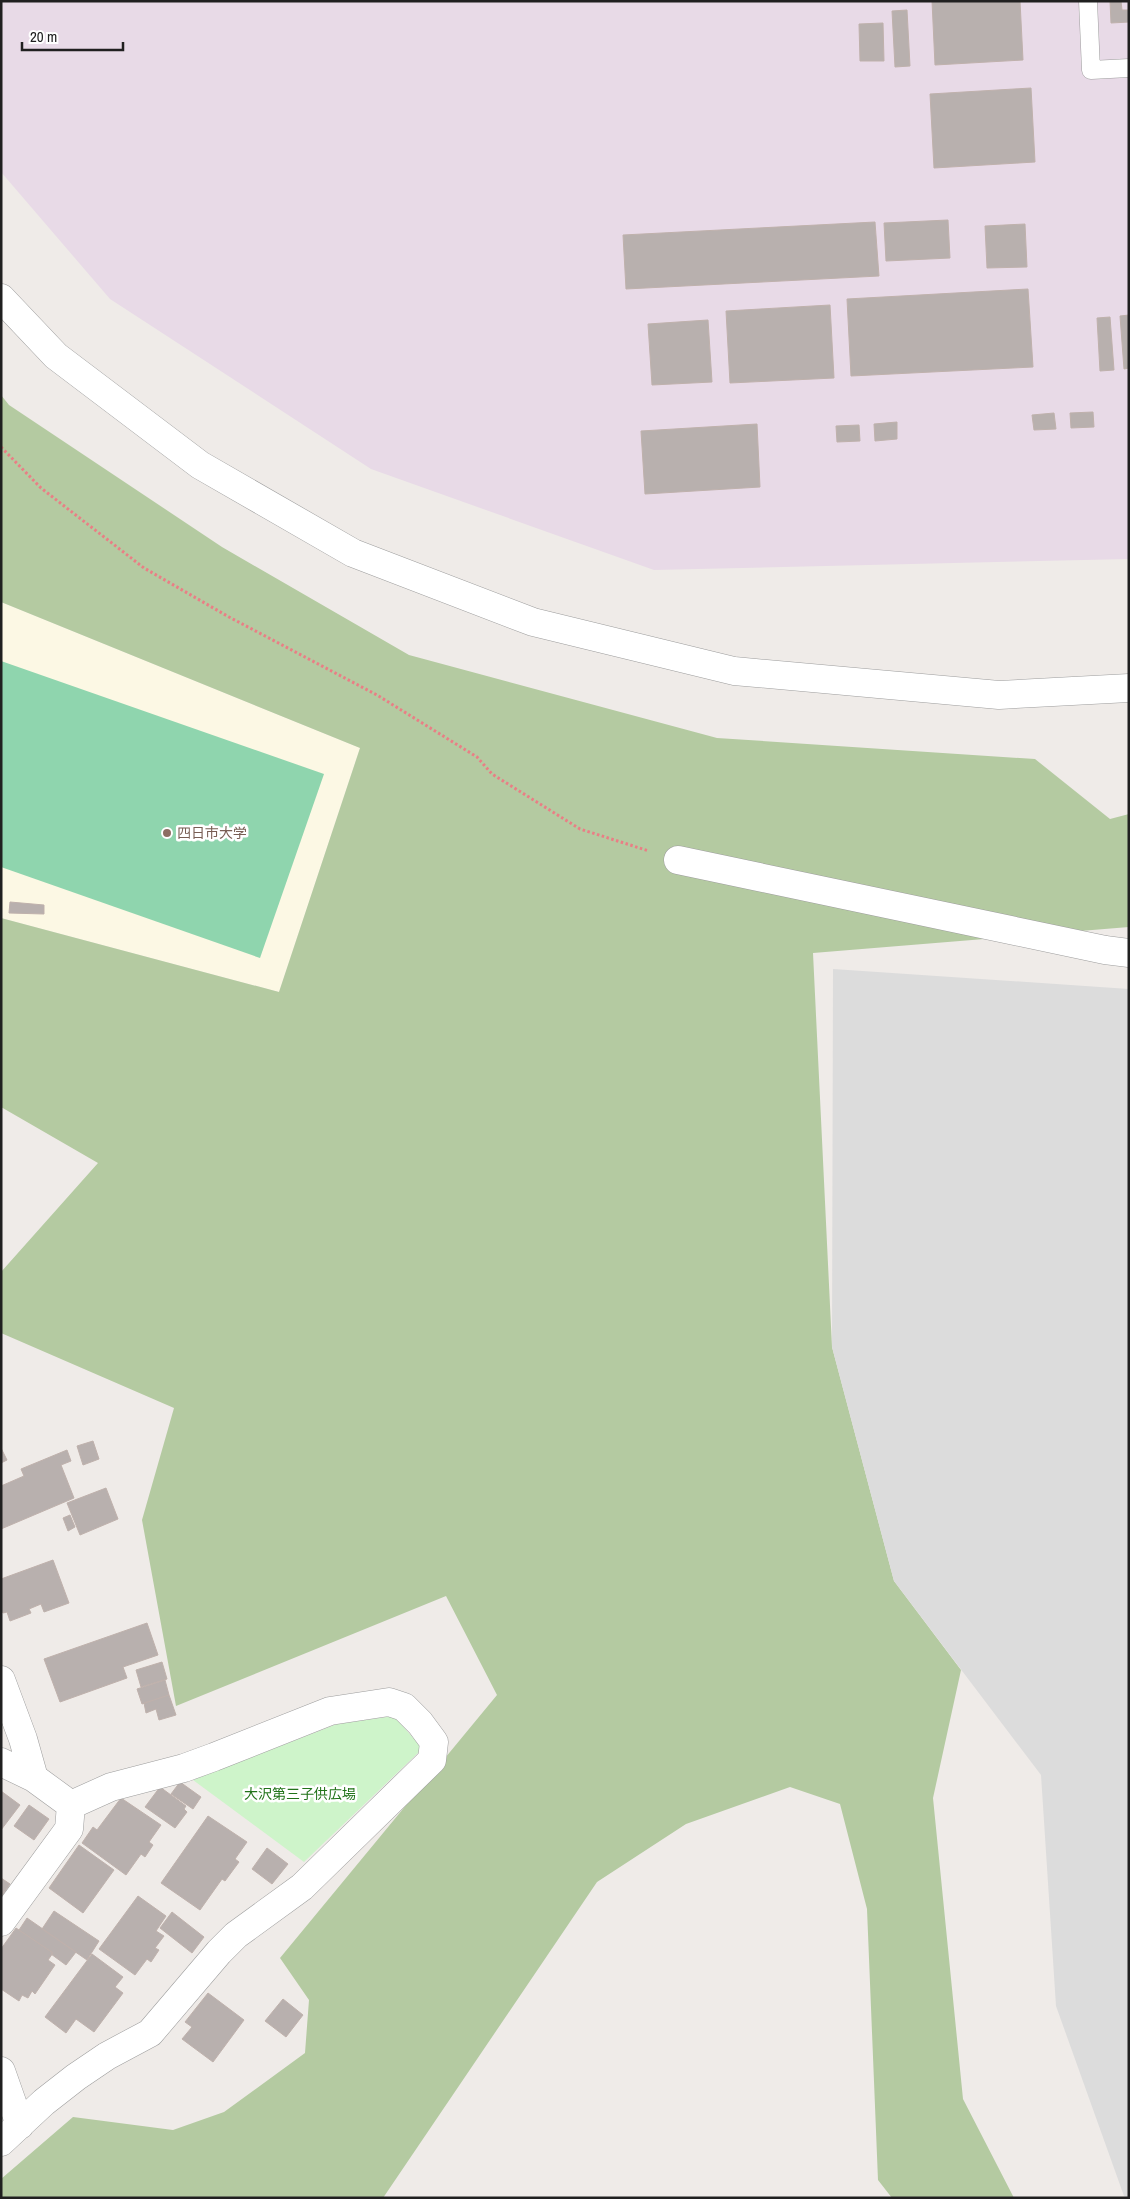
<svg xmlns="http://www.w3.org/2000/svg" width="1130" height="2199" viewBox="0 0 1130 2199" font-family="'Archivo Narrow','Noto Sans JP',sans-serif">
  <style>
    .industrial { fill: #e8dae7 }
    .education { fill: #fcf8e4 }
    .forest { fill: #b4caa1 }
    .park { fill: #cef4ca }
    .pitch { fill: #8fd5ae }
    .parking { fill: #dcdcdc }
    .building { fill: #b8b0ae; stroke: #bfb1ac }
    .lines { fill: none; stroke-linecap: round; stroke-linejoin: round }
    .service-casing { stroke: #9d9d9d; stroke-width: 19 }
    .minor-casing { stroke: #9d9d9d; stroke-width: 29 }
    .tertiary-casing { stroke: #9d9d9d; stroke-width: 29 }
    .path { stroke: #ea7e85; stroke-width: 3; stroke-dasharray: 2.5 2.5; stroke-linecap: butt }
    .service { stroke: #fff; stroke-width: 18 }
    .minor { stroke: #fff; stroke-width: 28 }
    .tertiary { stroke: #fff; stroke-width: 28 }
    .education-dot { fill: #8d6e63; stroke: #fff; stroke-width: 2 }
    .labels { text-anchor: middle; stroke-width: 5; stroke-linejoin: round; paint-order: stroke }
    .education-label { font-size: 14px; fill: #785e54; stroke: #fff; text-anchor: start }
    .park-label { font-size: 14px; fill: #217319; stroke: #fff }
  </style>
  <rect width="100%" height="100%" fill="#efebe8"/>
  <!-- industrial -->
  <path class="industrial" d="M1,1h1128v558l-475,11 -283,-101 -261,-170 -109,-127z"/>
  <!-- education -->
  <path class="education" d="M1,602l359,146 -81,244 -278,-74z"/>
  <!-- forest -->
  <path class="forest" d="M1,395l8,10 213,142 187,108 308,83 318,21 75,60 19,-5v113l-316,26 19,394 62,234 67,89 -28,128 30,301 51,99h-122l-14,-18 -11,-271 -27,-105 -50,-17 -104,37 -89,58 -214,316h-382v-19l72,-62 100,13 51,-18 81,-59 4,-53 -29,-42 217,-263 -51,-99 -270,110 -34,-186 32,-112 -173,-75v-61l97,-109 -97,-56v-189l278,74 81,-244 -359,-146z"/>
  <!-- park -->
  <path class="park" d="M394,1716l27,31 -1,4 -116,111 -111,-82 144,-56z"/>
  <!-- pitch -->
  <path class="pitch" d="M1,661l323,113 -64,184 -259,-91z"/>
  <!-- parking -->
  <path class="parking" d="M833,969l296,20v1209l-5,-2 -68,-190 -15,-231 -147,-194 -62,-234z"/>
  <!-- building -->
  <path class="building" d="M932,1h88l3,59 -88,5z
    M1110,1h11l1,9h7v12l-18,1z
    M907,10l3,56 -15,1 -3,-56z
    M883,23l1,38h-24l-1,-37z
    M1031,88l4,74 -101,6 -4,-74z
    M948,220l2,38 -64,3 -2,-38z
    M875,222l4,54 -253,13 -3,-54z
    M1025,224l2,43 -40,1 -2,-42z
    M1028,289l5,78 -182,9 -4,-77z
    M830,305l4,73 -104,5 -4,-72z
    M1129,315v53l-5,1 -4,-53z
    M1110,317l4,53 -14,1 -3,-53z
    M708,320l4,62 -60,3 -4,-61z
    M1093,412l1,15 -23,1 -1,-15z
    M1054,413l2,16 -22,1 -2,-15z
    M897,422v17l-22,2 -1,-17z
    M757,424l3,63 -115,7 -4,-63z
    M859,425l1,16 -23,1 -1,-16z
    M10,902l34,3v9l-35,-1z
    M93,1441l6,18 -16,6 -6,-19z
    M1,1448l6,12 -6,3z
    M67,1450l4,11 -10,4 13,33 -73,31v-43l23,-10 -3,-7z
    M106,1488l12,31 -38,16 -13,-32z
    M70,1515l5,12 -7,4 -5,-13z
    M53,1560l16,43 -25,9 -3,-8 -12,5 2,4 -21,8 -3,-9 -4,1 -2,-3v-31z
    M147,1623l11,32 -35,12 4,11 -67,24 -16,-43z
    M162,1662l5,17 -26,8 -5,-17z
    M165,1680l4,15 -27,9 -5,-15z
    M169,1695l7,20 -17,5 -3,-11 -10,4 -2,-10z
    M180,1782l21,15 -8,12 -22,-15z
    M160,1787l26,19 -2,3 3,3 -12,16 -30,-21z
    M1,1791l19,14 -19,25z
    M121,1798l40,27 -12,17 4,3 -8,12 -4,-3 -15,21 -44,-32 11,-16 4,3z
    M29,1805l20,14 -15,21 -20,-14z
    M208,1816l39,26 -12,17 4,3 -14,19 -3,-2 -22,31 -39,-27z
    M79,1845l35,25 -31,43 -34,-25z
    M267,1848l21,16 -16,20 -20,-15z
    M1,1878l9,6 -9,13z
    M138,1896l28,20 -10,15 8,5 -9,12 4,2 -8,12 -4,-3 -12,16 -36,-26z
    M54,1911l45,30 -12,19 -45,-31z
    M172,1912l32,25 -12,16 -32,-25z
    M27,1918l49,34 -10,13 -15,-11 2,-1 -34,-23z
    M16,1928l37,25 -5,7 7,5 -20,29 -3,-3 -4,7 -6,-3 -3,6 -18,-12v-40z
    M92,1954l31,23 -8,10 8,6 -29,39 -18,-13 -10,14 -21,-16z
    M208,1993l36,27 -31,42 -31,-23 10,-12 -7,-5z
    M283,1999l20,16 -17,22 -21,-16z"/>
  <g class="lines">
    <defs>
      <path id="service" d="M1088,1l3,69 38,-2"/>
      <path id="minor" d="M678,860l427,90 24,3
        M1,1680l22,59 11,39 37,27
        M1,1762l33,16
        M1,1922l68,-93 2,-24
        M1,2071l19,54
        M1,2142l43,-40 32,-25 31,-21 43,-23 69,-81 17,-17 66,-48 130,-127 2,-18 -14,-19 -16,-16 -15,-5 -59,9 -116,46 -30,11 -73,19 -40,18"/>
      <path id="tertiary" d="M1,298l55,58 144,109 153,88 180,69 201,49 265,24 130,-7"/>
    </defs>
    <!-- service casing -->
    <use href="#service" class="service-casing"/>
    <!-- minor casing -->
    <use href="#minor" class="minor-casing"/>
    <!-- tertiary casing -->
    <use href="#tertiary" class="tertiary-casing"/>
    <!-- path -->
    <path class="path" d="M1,447l40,41 103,80 85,49 148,78 100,62 15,17 88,55 69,22"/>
    <!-- service -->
    <use href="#service" class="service"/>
    <!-- minor -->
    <use href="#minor" class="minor"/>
    <!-- tertiary -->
    <use href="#tertiary" class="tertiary"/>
  </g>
  <!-- markers -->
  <circle class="education-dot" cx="167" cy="833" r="5"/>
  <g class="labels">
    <!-- education labels -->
    <g class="education-label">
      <text x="177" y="838">四日市大学</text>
    </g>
    <!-- park labels -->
    <g class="park-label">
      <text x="300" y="1799">大沢第三子供広場</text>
    </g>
  </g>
  <!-- border -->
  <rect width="1130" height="2199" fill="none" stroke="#202020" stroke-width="5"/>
  <!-- scale -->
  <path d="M22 42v8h101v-8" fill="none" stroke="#202020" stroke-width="2.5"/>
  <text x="30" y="42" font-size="15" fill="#202020" stroke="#ffffff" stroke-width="4" paint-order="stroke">20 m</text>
</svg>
